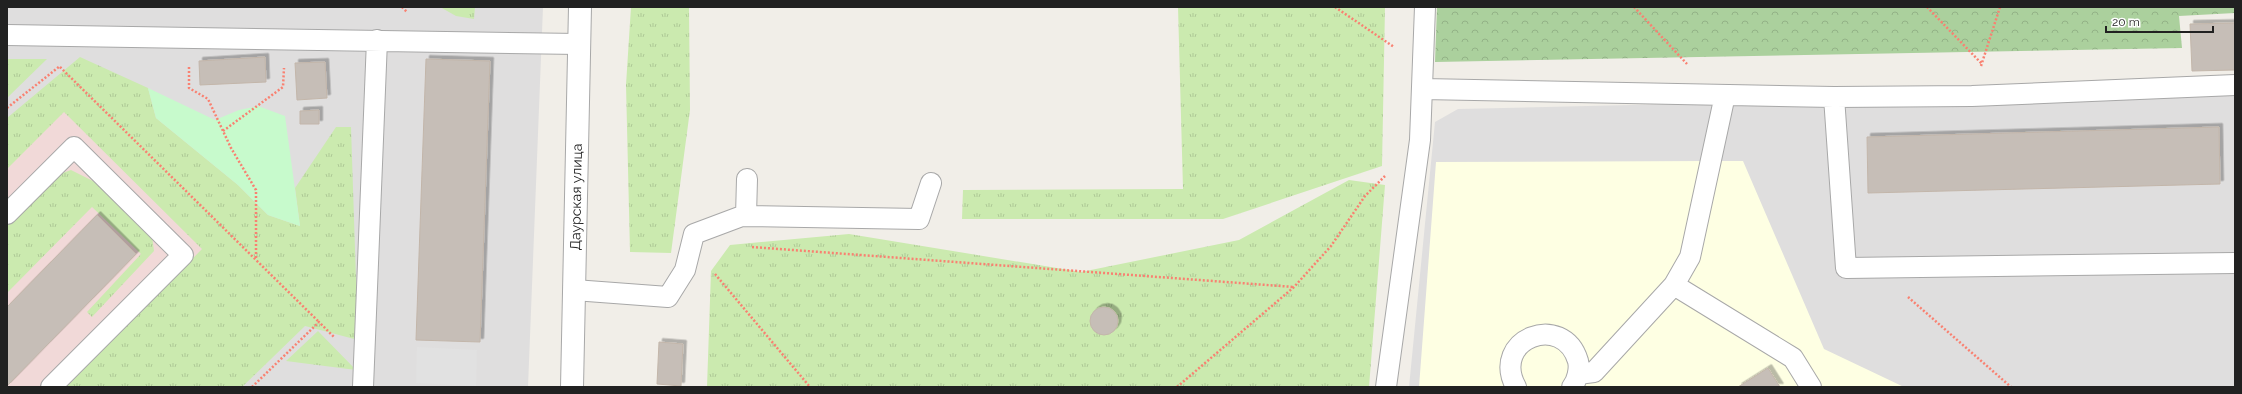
<svg xmlns="http://www.w3.org/2000/svg" width="2242" height="394" viewBox="0 0 2242 394" font-family="Raleway,sans-serif">
  <style>
    .residential { fill: #dfdede }
    .commercial { fill: #f1d9d8 }
    .education { fill: #feffe3 }
    .grass { fill: url(#grass-tufts) }
    .forest { fill: url(#forest-crowns) }
    .park { fill: #c7facc }
    .parking { fill: #e1e1e1 }
    .building { fill: #c6beb7; stroke: #c3b6aa; filter: url(#shadow) }
    .lines { fill: none; stroke-linecap: round; stroke-linejoin: round }
    .service-casing { stroke: #a8a8a8; stroke-width: 22 }
    .tertiary-casing { stroke: #a8a8a8; stroke-width: 24 }
    .path { stroke: #f98171; stroke-width: 2.5; stroke-dasharray: 2 2; stroke-linecap: butt }
    .service { stroke: #fff; stroke-width: 20 }
    .tertiary { stroke: #fff; stroke-width: 22 }
    .labels { text-anchor: middle; stroke-width: 4; stroke-linejoin: round; paint-order: stroke }
    .street-label { font-size: 14px; fill: #212121; stroke: #fff }
  </style>
  <defs>
    <pattern id="grass-tufts" width="24" height="20" patternUnits="userSpaceOnUse"><rect width="24" height="20" fill="#cbeaaf"/><path d="M3 7l-1-3M5 7V3M7 7l1-3M15 17l-1-3M17 17v-4M19 17l1-3" fill="none" stroke="#aec896"/></pattern>
    <pattern id="forest-crowns" width="20" height="18" patternUnits="userSpaceOnUse"><rect width="20" height="18" fill="#abd09d"/><path d="M2 6a3 3 0 1 1 6 0M12 15a3 3 0 1 1 6 0" fill="none" stroke="#93b287"/></pattern>
    <filter id="shadow"><feDropShadow dx="3.5" dy="-3.5" stdDeviation="0" flood-color="#0004"/></filter>
  </defs>
  <rect width="100%" height="100%" fill="#f1eee8"/>
  <!-- residential -->
  <path class="residential" d="M7,7h536l-15,380h-521z
    M2235,91v296h-826l26,-265 23,-13z"/>
  <!-- commercial -->
  <path class="commercial" d="M61,91l227,219 -79,77h-202v-242z"/>
  <!-- education -->
  <path class="education" d="M1710,161h33l81,188 80,38h-485l17,-225z"/>
  <!-- grass -->
  <path class="grass" d="M440,7h35l-1,12 -18,-3z
    M631,7h58l1,103 -19,143 -41,-1 -4,-167z
    M1178,7h207l-3,159 -159,53h-261l1,-29 220,-1z
    M80,57l68,31 8,30 82,67 30,30 32,11 -5,-38 41,-61h15l7,213 -53,-14 -63,61h-176l136,-138 -138,-137 -57,57v-51z
    M7,59h40l-40,39z
    M71,170l26,13 55,53 2,15 -62,66 -5,-5 54,-58 -49,-47 -85,86v-71l44,-45z
    M1349,180l36,5 -16,202h-662l4,-116 19,-26 119,-11 232,38 158,-32z
    M318,331l38,39 -70,-9z"/>
  <!-- forest -->
  <path class="forest" d="M1437,7h798v6l-56,3 3,32 -747,14z"/>
  <!-- park -->
  <path class="park" d="M148,88l67,32 24,-10 19,-4 27,10 15,110 -32,-11 -30,-30 -82,-67z"/>
  <!-- parking -->
  <path class="parking" d="M417,347l60,3 -1,36 -60,-3z"/>
  <!-- building -->
  <path class="building" d="M2235,23v47l-43,1 -2,-47z
    M265,57l1,25 -66,3 -1,-24z
    M426,59l64,2 -10,281 -64,-2z
    M325,62l2,36 -30,2 -2,-37z
    M319,110v14h-19v-13z
    M2219,127l1,57 -352,9 -1,-56z
    M97,215l39,39 -129,132v-79z
    M1090 321a14 14 0 1 1 28 0a14 14 0 1 1-28 0Z
    M659,342l24,2 -2,42 -24,-2z
    M1768,368l12,19h-42z"/>
  <g class="lines">
    <defs>
      <path id="service" d="M7,35l572,9
        M1423,89l411,8 138,-1 263,-11
        M1834,97l12,171 389,-5
        M7,214l67,-67 109,108 -132,132
        M746,216l1,-37
        M1674,285l119,73 18,29
        M574,290l94,7 17,-27 9,-36 48,-18 177,3 12,-36
        M1578,374l16,-2 80,-87 16,-28 35,-162
        M363,387l14,-347
        M1386,387l34,-247 5,-133
        M1516,387c-26,-48 47,-76 62,-26 2,8 -1,20 -6,26"/>
      <path id="tertiary" d="M572,387l8,-380"/>
    </defs>
    <!-- service casing -->
    <use href="#service" class="service-casing"/>
    <!-- tertiary casing -->
    <use href="#tertiary" class="tertiary-casing"/>
    <!-- path -->
    <path class="path" d="M402,7l5,5
      M1335,7l59,40
      M1634,7l53,57
      M1927,7l55,57
      M1981,66l19,-59
      M60,67l259,255
      M189,67v21l19,11 23,49 25,42v70
      M7,108l53,-42
      M223,131l60,-44 1,-19
      M752,247l542,40
      M715,274l95,113
      M1908,297l103,90
      M252,387l67,-65 16,16
      M1177,387l117,-100 37,-41 34,-50 20,-20"/>
    <!-- service -->
    <use href="#service" class="service"/>
    <!-- tertiary -->
    <use href="#tertiary" class="tertiary"/>
  </g>
  <g class="labels">
    <!-- street labels -->
    <g class="street-label">
      <text transform="translate(576 197) rotate(-89)" y="5">Даурская улица</text>
    </g>
  </g>
  <!-- border -->
  <rect width="2242" height="394" fill="none" stroke="#212121" stroke-width="16"/>
  <!-- scale -->
  <path d="M2106 26v6h107v-6" fill="none" stroke="#212121" stroke-width="2"/>
  <text x="2112" y="26" font-size="12" fill="#212121" stroke="#ffffff" stroke-width="3" paint-order="stroke">20 m</text>
</svg>
